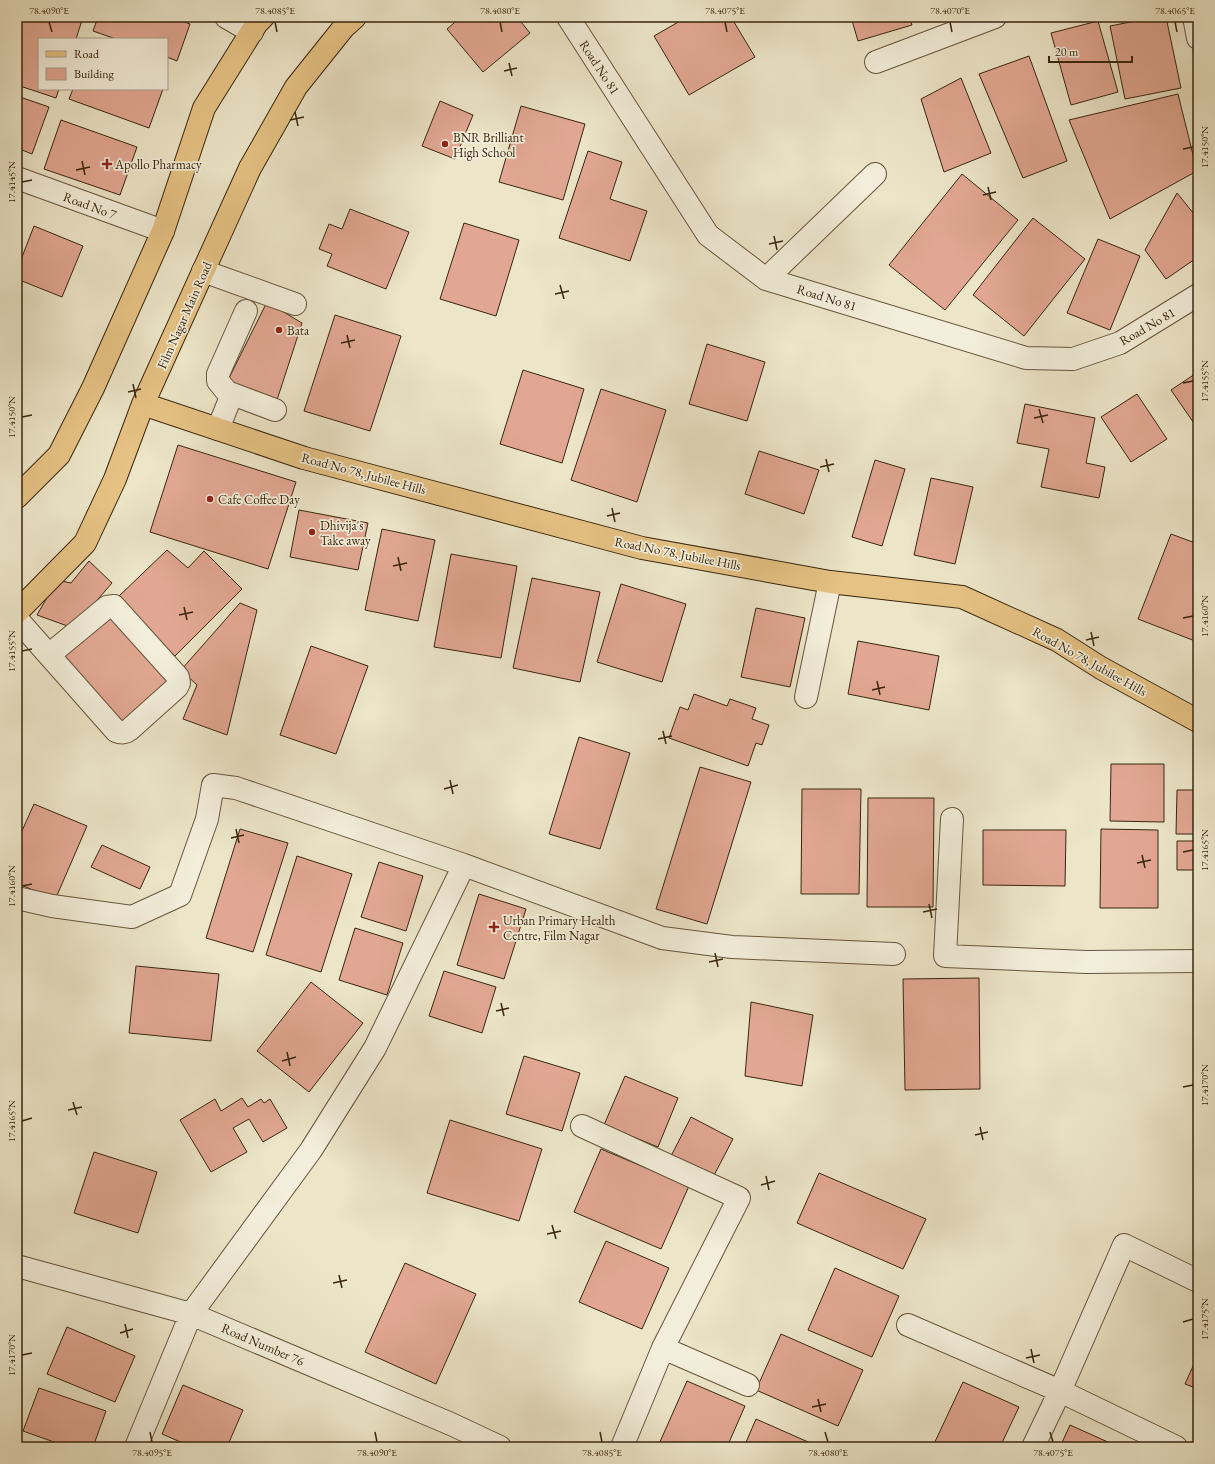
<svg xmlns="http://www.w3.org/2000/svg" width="1215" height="1464" viewBox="0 0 1215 1464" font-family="'EB Garamond',serif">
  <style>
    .building { fill: #e1a792; stroke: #39260d }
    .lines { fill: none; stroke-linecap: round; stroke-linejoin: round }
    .minor-casing { stroke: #66563c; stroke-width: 24 }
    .major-casing { stroke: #39260d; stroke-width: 24 }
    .minor { stroke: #f3eedb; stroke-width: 22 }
    .major { stroke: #e6c284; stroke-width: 22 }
    .ticks { fill: none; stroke: #39260d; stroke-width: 1.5 }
    .poi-dot { fill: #8f2418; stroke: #f3eedb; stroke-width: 1.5 }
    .labels { text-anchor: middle; stroke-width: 3.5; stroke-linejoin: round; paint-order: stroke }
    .street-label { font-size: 13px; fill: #39260d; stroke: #f3eedb }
    .poi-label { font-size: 13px; fill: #39260d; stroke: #f3eedb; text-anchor: start }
    .neatline { fill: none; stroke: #39260d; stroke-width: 1.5 }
    .ticks-label { font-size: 10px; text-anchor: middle; fill: #39260d }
  </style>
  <rect width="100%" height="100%" fill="#ece5c8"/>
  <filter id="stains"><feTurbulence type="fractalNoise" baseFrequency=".005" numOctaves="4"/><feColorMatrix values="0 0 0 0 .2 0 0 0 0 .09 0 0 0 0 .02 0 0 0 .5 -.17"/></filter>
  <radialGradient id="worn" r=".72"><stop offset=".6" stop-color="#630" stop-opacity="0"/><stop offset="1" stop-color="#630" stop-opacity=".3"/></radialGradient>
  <!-- building -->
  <path class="building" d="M17,17h66l-7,22h-37v50h20l-3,9 -39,-13z
    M98,17h73l19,7 -13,37 -10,-4v-18h-51l-23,-8z
    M461,17h56l13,16 -47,39 -36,-43z
    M687,17h44l24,40 -66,38 -35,-59z
    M851,17h58l3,8 -54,16z
    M1156,17h10l15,71 -56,11 -15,-73z
    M1098,21l20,71 -47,13 -20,-72z
    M1029,56l38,105 -44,17 -44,-104z
    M961,78l30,75 -47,19 -23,-73z
    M73,89h90l-14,39 -80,-29z
    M1178,94l19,77 -87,48 -41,-99z
    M17,96l32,11 -17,47 -15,-6z
    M440,101l33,14 -18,44 -33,-13z
    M521,106l64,18 -22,76 -64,-18z
    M61,120l76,27 -17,48 -76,-26z
    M588,151l34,11 -12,37 37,12 -17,50 -71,-23z
    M962,174l56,46 -73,90 -56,-45z
    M1177,193l21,26v38l-32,22 -21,-29z
    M350,209l59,23 -23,57 -59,-23 5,-12 -13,-5 10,-25 13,5z
    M1033,218l52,41 -61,77 -51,-41z
    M464,223l55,17 -23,76 -56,-17z
    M34,226l49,20 -21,51 -45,-18v-9z
    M1098,239l42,17 -30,74 -43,-17z
    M267,302l35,21 -26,80 -48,-23z
    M335,315l66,21 -31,95 -66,-20z
    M707,344l58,18 -18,59 -58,-17z
    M523,370l61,19 -22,74 -62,-19z
    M1198,372v57l-27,-39z
    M601,389l65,21 -29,92 -66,-22z
    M1137,394l30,45 -36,23 -30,-45z
    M1025,404l70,14 -9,45 19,4 -6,31 -58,-11 8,-38 -32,-6z
    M178,445l118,37 -28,87 -118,-37z
    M759,451l60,19 -15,44 -59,-20z
    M875,460l30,9 -23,77 -30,-9z
    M931,478l42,9 -18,77 -41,-9z
    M299,510l69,13 -10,47 -68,-13z
    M382,529l53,11 -17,81 -53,-11z
    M1171,534l27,10v89l-3,8 -57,-22z
    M167,550l21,18 16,-17 38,38 -67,67 -58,-58z
    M451,554l66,12 -16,92 -67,-11z
    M89,561l23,22 -39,45 -36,-13 20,-35 14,3z
    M532,578l68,14 -20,90 -67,-14z
    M621,584l65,20 -24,78 -65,-20z
    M240,603l17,7 -30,125 -44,-16 14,-34 -16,-15z
    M756,608l49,10 -15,69 -49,-10z
    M107,609l67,71 -48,45 -67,-70z
    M858,641l81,15 -10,54 -81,-16z
    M311,646l57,20 -32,88 -56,-19z
    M694,694l33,12 3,-7 26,9 -4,11 17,6 -7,20 -6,-2 -8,23 -79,-28 11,-31 8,3z
    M579,737l51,16 -30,96 -51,-15z
    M1111,764h53v58l-54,-1z
    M700,767l51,15 -44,142 -51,-15z
    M802,789h59l-2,105h-58z
    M1177,790h21v44h-22z
    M868,798h66l-1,109h-66z
    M34,804l53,22 -32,74 -38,-17v-41z
    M240,829l48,14 -35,109 -47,-14z
    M1101,829l57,1v78h-58z
    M983,830h83l-1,56 -82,-1z
    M1177,841h21v29h-21z
    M102,845l48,22 -10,22 -49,-22z
    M297,856l55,18 -31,98 -55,-17z
    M379,862l44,14 -17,55 -45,-14z
    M479,894l47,15 -22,70 -47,-14z
    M355,928l48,15 -16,52 -48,-15z
    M136,966l83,8 -8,67 -82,-8z
    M444,971l52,16 -14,46 -53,-17z
    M979,978l1,111 -75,1 -2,-111z
    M311,982l52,41 -54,69 -52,-41z
    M751,1002l62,13 -11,71 -57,-10z
    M524,1056l56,17 -18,58 -56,-17z
    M625,1076l53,22 -20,49 -54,-22z
    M242,1098l6,9 13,-8 3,4 6,-4 17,29 -24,14 -14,-23 -16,9 14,24 -36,20 -31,-52 35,-21 6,12z
    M691,1117l42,22 -21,40 -42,-21z
    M450,1120l92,29 -23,72 -92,-28z
    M601,1149l88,37 -28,63 -87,-37z
    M94,1152l63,20 -19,61 -64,-20z
    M819,1173l107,46 -23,50 -106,-46z
    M606,1241l63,27 -27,61 -63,-27z
    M405,1263l71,31 -40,90 -71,-32z
    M835,1268l64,28 -27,61 -64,-27z
    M67,1327l68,29 -20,46 -68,-28z
    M781,1334l82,36 -25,56 -82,-36z
    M1198,1355v34l-13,-5z
    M687,1381l58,25 -18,41h-62l-6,-3z
    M963,1382l56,25 -19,40 -67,-1z
    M183,1385l60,25 -16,37h-35l-30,-13z
    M39,1388l67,23 -13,36h-25l-45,-16z
    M756,1419l59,26 -1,2h-70z
    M1070,1425l49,22h-59z"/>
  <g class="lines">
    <defs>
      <path id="minor" d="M226,17l26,15
        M568,17l140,218 58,44 260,79 47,1 47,-16 78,-48
        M1194,17l4,21
        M876,62l119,-45
        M17,178l146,53
        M203,271l92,33
        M766,279l109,-105
        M246,311l-28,63v7l9,11 48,18
        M218,429l14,-35
        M17,619l99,112c5,2 9,2 13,-1l48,-43 2,-4 -1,-6 -64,-71 -7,1 -58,48
        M806,697l24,-115
        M952,819l-7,137 141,6 112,-1
        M17,898l35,8 80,11 48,-22 27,-76 6,-34 23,3 228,77 198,73 70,9 162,7
        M582,1126l157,72 -76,150 -41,99
        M17,1266l174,48 260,110 49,23
        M908,1325l152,66 116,56
        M663,1348l85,37
        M136,1447l55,-133 120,-164 64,-102 89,-183
        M1033,1447l27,-56 64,-146 74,36"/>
      <path id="major" d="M143,404l161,54 338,90 188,34 132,15 95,43 44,28 97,53
        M17,497l42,-42 34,-67 70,-157 41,-123 53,-85 6,-6
        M17,612l68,-69 30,-64 28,-75 107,-236 46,-81 48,-60 11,-10"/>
    </defs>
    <!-- minor casing -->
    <use href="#minor" class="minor-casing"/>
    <!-- major casing -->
    <use href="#major" class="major-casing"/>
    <!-- minor -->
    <use href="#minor" class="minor"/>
    <!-- major -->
    <use href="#major" class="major"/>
  </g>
  <!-- ticks -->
  <path class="ticks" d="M49,22l3,10M275,22l2,10M500,22l2,10M725,22l2,10M950,22l2,10M1175,22l2,10M509,63l3,13M504,71l13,-3M295,112l3,14M290,120l14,-3M1183,149l10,-2M82,161l3,14M76,170l14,-3M22,182l10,-2M988,187l3,13M983,195l13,-3M774,236l3,14M769,244l14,-3M560,285l4,14M555,294l14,-3M347,335l3,13M341,343l14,-3M1183,383l10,-2M133,384l3,14M128,392l13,-3M1039,409l4,14M22,417l10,-2M1034,418l14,-3M826,459l3,13M820,467l14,-3M612,508l3,14M607,516l13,-3M398,557l3,14M393,566l14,-3M184,607l3,13M179,615l14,-3M1183,618l10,-2M1091,632l3,14M1086,640l13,-3M22,651l10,-2M877,681l3,14M872,690l13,-3M663,731l3,13M658,739l14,-3M450,780l3,14M444,789l14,-4M236,829l3,14M231,838l13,-3M1183,852l10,-2M1142,855l3,13M1137,863l14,-3M22,886l10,-2M929,904l3,14M923,912l14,-3M715,953l3,14M709,962l14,-3M501,1003l3,13M496,1011l13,-3M287,1052l3,14M282,1061l14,-4M1183,1087l10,-2M73,1102l4,13M68,1110l14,-3M22,1121l10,-3M980,1127l3,13M975,1135l13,-3M766,1176l3,14M761,1185l14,-4M552,1225l4,14M547,1234l14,-3M339,1275l3,13M333,1283l14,-3M1183,1322l10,-3M125,1324l3,14M120,1333l13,-4M1031,1349l3,14M22,1355l10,-2M1026,1358l14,-3M818,1399l3,13M812,1407l14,-3M150,1432l2,10M375,1432l2,10M600,1432l2,10M825,1432l3,10M1050,1432l3,10"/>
  <!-- markers -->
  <g class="poi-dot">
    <circle cx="445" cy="144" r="4"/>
    <path d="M105 158h4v4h4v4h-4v4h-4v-4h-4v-4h4z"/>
    <circle cx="279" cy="330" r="4"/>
    <circle cx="210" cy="499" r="4"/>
    <circle cx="312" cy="532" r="4"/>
    <path d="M492 921h4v4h4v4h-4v4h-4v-4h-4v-4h4z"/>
  </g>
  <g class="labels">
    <!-- street labels -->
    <g class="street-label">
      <text transform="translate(600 67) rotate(57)" y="5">Road No 81</text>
      <text transform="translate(90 205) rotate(20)" y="5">Road No 7</text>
      <text transform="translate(827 297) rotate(17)" y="5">Road No 81</text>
      <text transform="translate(184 315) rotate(-66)" y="5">Film Nagar Main Road</text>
      <text transform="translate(1147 326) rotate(-30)" y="5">Road No 81</text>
      <text transform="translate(364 473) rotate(15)" y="5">Road No 78, Jubilee Hills</text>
      <text transform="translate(678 553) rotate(11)" y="5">Road No 78, Jubilee Hills</text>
      <text transform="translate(1090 661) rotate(29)" y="5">Road No 78, Jubilee Hills</text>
      <text transform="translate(263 1344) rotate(23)" y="5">Road Number 76</text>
    </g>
    <!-- poi labels -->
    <g class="poi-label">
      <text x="453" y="142">BNR Brilliant<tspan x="453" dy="15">High School</tspan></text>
      <text x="115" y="169">Apollo Pharmacy</text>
      <text x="287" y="335">Bata</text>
      <text x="218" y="504">Cafe Coffee Day</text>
      <text x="320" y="530">Dhivija's<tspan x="320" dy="15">Take away</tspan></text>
      <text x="503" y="925">Urban Primary Health<tspan x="503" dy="15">Centre, Film Nagar</tspan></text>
    </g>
  </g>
  <!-- margin -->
  <rect width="1215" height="1464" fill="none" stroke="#ece5c8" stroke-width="44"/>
  <!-- legend -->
  <rect x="38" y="38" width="130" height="52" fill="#f3eedb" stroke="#a99e89"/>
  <rect x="46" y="51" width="20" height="6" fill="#e6c284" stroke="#a99e89"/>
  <text x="74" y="58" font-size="12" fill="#39260d">Road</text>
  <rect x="46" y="68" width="20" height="12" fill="#e1a792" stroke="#a99e89"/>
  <text x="74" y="78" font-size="12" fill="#39260d">Building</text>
  <!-- scale -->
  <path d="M1049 56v6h83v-6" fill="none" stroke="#39260d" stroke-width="2"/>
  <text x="1055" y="56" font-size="12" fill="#39260d" stroke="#f3eedb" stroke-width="3" paint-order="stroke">20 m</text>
  <rect x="22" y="22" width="1171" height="1420" class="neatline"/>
  <g class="ticks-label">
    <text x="49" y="14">78.4090°E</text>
    <text x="275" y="14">78.4085°E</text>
    <text x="500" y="14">78.4080°E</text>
    <text x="725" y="14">78.4075°E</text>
    <text x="950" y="14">78.4070°E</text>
    <text x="1175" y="14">78.4065°E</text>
    <text transform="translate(1204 147) rotate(-90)" y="4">17.4150°N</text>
    <text transform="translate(11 182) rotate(-90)" y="4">17.4145°N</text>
    <text transform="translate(1204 381) rotate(-90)" y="4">17.4155°N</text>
    <text transform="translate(11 417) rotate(-90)" y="4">17.4150°N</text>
    <text transform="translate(1204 616) rotate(-90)" y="4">17.4160°N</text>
    <text transform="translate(11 651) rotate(-90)" y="4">17.4155°N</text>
    <text transform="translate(1204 850) rotate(-90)" y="4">17.4165°N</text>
    <text transform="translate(11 886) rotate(-90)" y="4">17.4160°N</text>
    <text transform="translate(1204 1085) rotate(-90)" y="4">17.4170°N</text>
    <text transform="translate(11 1121) rotate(-90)" y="4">17.4165°N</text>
    <text transform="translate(1204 1319) rotate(-90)" y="4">17.4175°N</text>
    <text transform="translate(11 1355) rotate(-90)" y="4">17.4170°N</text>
    <text x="152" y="1456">78.4095°E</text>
    <text x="377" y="1456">78.4090°E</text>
    <text x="602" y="1456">78.4085°E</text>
    <text x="828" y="1456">78.4080°E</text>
    <text x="1053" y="1456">78.4075°E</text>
  </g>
  <rect width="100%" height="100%" filter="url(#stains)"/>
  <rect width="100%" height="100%" fill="url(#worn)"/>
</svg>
